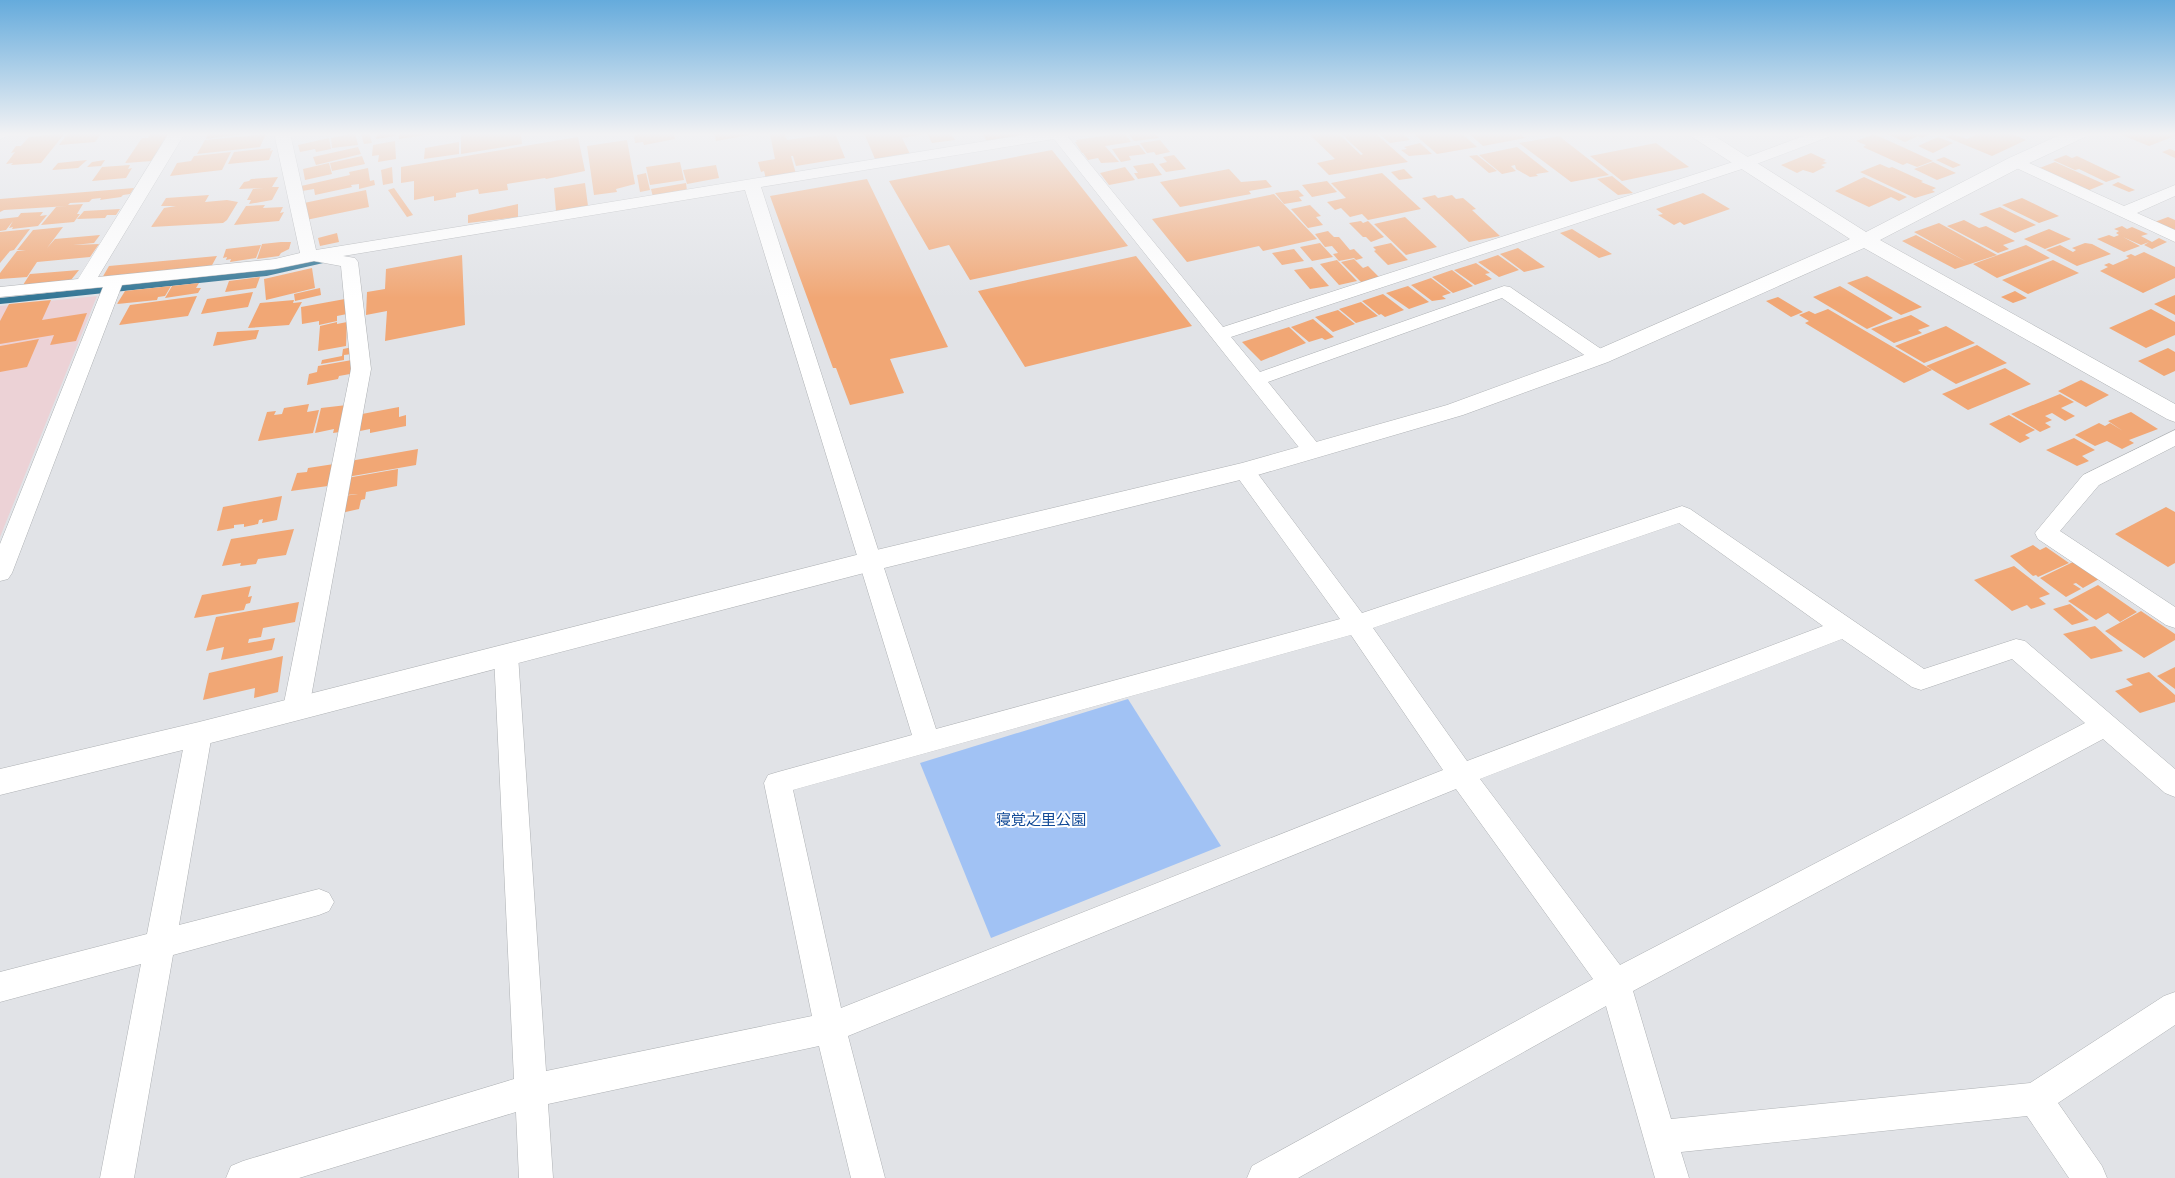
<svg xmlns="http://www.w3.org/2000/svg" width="2175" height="1178" viewBox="0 0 2175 1178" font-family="Commissioner,'Noto Sans JP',sans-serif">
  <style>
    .industrial { fill: #ecd2d6 }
    .green { fill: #a1c2f4 }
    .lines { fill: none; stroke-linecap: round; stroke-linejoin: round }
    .stream { stroke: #347695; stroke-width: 6 }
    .building { fill: #f1a775 }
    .street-casing { stroke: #aeb1b4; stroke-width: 1 }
    .secondary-casing { stroke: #aeb1b4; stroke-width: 1 }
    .street { fill: #fff; fill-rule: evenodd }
    .secondary { fill: #fff; fill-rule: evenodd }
    .labels { text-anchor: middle; stroke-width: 4; stroke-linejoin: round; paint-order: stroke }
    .park-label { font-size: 15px; fill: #124a97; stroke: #fff }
  </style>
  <rect width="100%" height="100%" fill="#e1e3e7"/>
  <!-- industrial -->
  <path class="industrial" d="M97,296l-97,241v-231z"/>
  <!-- green -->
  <path class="green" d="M1128,699l93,147 -230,92 -71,-175z"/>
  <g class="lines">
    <!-- stream -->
    <path class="stream" d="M0,301l266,-28 61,-14"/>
  </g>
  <!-- building -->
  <path class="building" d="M65,133l-24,30 -30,2 2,-2 -7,1 9,-12 -4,1 5,-7h5l8,-9z
    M68,133h34l-7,9 -36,3z
    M151,133h20l-19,28 -27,2 17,-25h6z
    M208,133h37v1l-39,5z
    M355,133l3,12 -26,3 -1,-10z
    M369,133l3,10 -8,1 -3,-10z
    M377,133h19v3l-20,3z
    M399,133h32v1l-32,5z
    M461,133h60l1,11 -61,10z
    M637,133h37l1,6 -31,6 -1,-3 -8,1 -1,-7 3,-1z
    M714,133h35l1,2 -34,6z
    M784,133l3,7 48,-7 10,25 -49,8 -3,-10h-2l5,18 -30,5 -2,-8 -3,1 -3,-10 17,-3 -5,-25z
    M864,133h61v1l-23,4 8,16 -35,5z
    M927,133h24l4,7 -23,3z
    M982,133h46v1l-41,7z
    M1114,133h11l6,9 -26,4 14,16 -18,1 -3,-5 -10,2 -5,-7 17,-3 -18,3 -7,-11h2l-1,-2 39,-6z
    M1135,133h20l4,5 -25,3 -5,-6z
    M1308,133h30l23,22 2,-1 -23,-21h35l33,29 -79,13 -12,-12 18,-4z
    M1378,133h24l8,7 -20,3z
    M1413,133h48l16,14 -40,7z
    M1468,133h51l6,5 -42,8z
    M1885,133h48l-11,5 -4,-2 -13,6z
    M1979,133h31l16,7 -34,16 -46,-19 7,-3 14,5z
    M2117,133h58v3l-26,10z
    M266,134l-6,13 -63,7 8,-14z
    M1874,134l59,27 -16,6 -10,-4 -4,2 -40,-18 3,-2 -10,-4z
    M1559,136l50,39 -38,7 -52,-39z
    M578,137l7,34 -39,8 -1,-1 -38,6 1,6 -29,4 -1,-5 -22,4v4l-22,4v-5l-20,4v-19l-13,2v-16z
    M1938,137l15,6 -20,10 -15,-7z
    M329,138l2,11 -15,3 -1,-3 -15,3 -2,-7z
    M627,140l8,44 -19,5 1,3 -23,3 -7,-49z
    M1160,140l10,12 -14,3 -2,-3 -7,1 -7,-10z
    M395,141l1,18 -18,3 1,-7 -7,1 1,-11z
    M459,142v12l-35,5 1,-11z
    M1420,143l12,11 -23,2 -8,-6 6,-1 -3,-2z
    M1656,143l33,24 -67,14 -32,-25z
    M1139,145l7,9 -17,2 2,4 -10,2 -9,-13z
    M358,147l3,7 -45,11 -3,-8z
    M1517,147l32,25 -13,2 2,2 -8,1 -14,-8 -1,-4 -4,1 5,5 -14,3 -23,-19z
    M271,148l-1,3 3,-1 -4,10 -41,4 6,-12z
    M2170,149l5,2v7l-13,-6z
    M1052,150l76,96 -158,34 -21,-35 -20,5 -40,-69z
    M231,152l-9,18 -52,6 7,-13 14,-2 3,-5z
    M1811,153l15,7 -3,1 4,2 -6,2 4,2 -12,6 -10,-3 -6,3 -16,-8z
    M1174,155l12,14 -20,3 -7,-8 8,-2 -4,-5z
    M1477,155l20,16 -8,2 -20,-17z
    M2066,155l6,3 5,-2 44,21 -15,5 -27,-13 -4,1 -22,-10z
    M362,156l3,8 -33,7 -2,-8z
    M1944,157l17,8 -8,3 -17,-8z
    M87,160l-9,8 -26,2 6,-7z
    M105,160l-4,6 -14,1 5,-5z
    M680,162l4,18 -34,5 -4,-18z
    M1933,162l23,11 -19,7 -23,-11z
    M2055,162l49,22 -17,7 -50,-22z
    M329,163l3,11 -27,6 -2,-11z
    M1153,163l9,12 -24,4 -4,-6h4l-5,-7z
    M1880,164l9,4 3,-1 31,14 -2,1 15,6 -4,2 3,2 -20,6 -55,-26z
    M130,165l-2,4 4,-1 -6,10 -34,3 10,-14z
    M716,165l3,13 -32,6 -4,-14z
    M392,167l1,16 -10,2 -2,-15z
    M1125,167l10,13 -26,5 -9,-12z
    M368,168l2,13 4,-1 1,5 -16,4v-5l-8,1 1,2 -37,8 -1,-6 -12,2 -1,-5 49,-11 -1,-3z
    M1229,169l12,13 25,-2 6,7 -23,4 2,3 -71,13 -20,-25z
    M1404,169l9,9 -14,2 -8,-8z
    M646,173l4,17 -10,2 -3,-17z
    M1382,173l39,36 -53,11 -6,-6 -12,3 -9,-9 -6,2 -8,-8 19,-4 -15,-15z
    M1612,176l21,17 -15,2 -21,-16z
    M278,177l-6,10h7l-7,13 -23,4 2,-4h-4l6,-11 11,-1 -25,1 5,-7 5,-1 2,-2z
    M1864,177l43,20 -8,4 -8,-4 -22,10 -34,-16z
    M867,179l81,168 -58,12 14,34 -54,12 -14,-37h-3l-63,-172z
    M1327,181l10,11 -25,5 -10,-12z
    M2118,182l17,8 -6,2 -17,-7z
    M585,183l3,23 -32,5 -2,-23z
    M686,183l1,8 -34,6 -2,-8z
    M134,188l-4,6 -7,1 -2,2 -21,3 1,-2 -9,1 -3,3 -19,1 -2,2 15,-1 -6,10h3l-6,8 -33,3 15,-18 12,-1 -64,4 -4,2v-13z
    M394,188l19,27 -6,2 -19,-27z
    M366,190l3,17 -63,13 -2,-17z
    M1298,190l6,6 -5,1 3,4 -18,3 -9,-11z
    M1703,193l27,16 -46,16 -4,-3 -6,3 -16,-10 5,-1 -7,-5z
    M1274,194l43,45 -54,12 -4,-5 -72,16 -35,-43z
    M209,195l-4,7 22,-2 11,2 -11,18 -4,3 -72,4 13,-19 12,-2h-15l5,-8z
    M1435,195l3,3 14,-3 4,4 7,-1 13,11 -4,1 28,26 -31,6 -47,-44z
    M2022,198l37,18 -20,7 -37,-18z
    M518,204v13l-50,6v-8z
    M265,205l-2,3 20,-1 -3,6 4,-1 -5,9 -45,4 12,-19z
    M1310,205l11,11 -5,1 7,8 -15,3 -17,-19z
    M2000,207l36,18 -21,8 -36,-19z
    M120,209l-4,6h-9l-2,3 -28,1 7,-8z
    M43,212l-3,4 7,-1 -9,11 -26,3 1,-2 -4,1 4,-7 -7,9 -6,1v-12l18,-2 3,-4z
    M1405,217l32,30 -31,8 -32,-31z
    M2168,217l7,3v14l-23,-11z
    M1964,220l15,8 7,-2 29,15 -12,4 6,4 -11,4 -51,-27z
    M1361,221l2,2 5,-2 16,16 -13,5 -5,-5h-3l-14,-14z
    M1939,223l58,32 -42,14 -53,-28 14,-6 51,27 -53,-30z
    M2122,226l5,3 5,-2 16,7 -7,2 11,6 7,-4 8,4 -15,7 -8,-4 5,-3 -8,3 -18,-8 17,9 -16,6 -27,-13 12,-4 5,2 5,-2 -3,-2 3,-2 -5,-2z
    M63,227l-16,21 8,-9 45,-4 -6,8 -21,2 26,-1 -9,13 -53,5 -10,15 -27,2v-6l17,-22 9,-1h-9l16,-20z
    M30,229l-16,21 -4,1 -10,12v-31z
    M1572,229l40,25 -13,4 -39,-25z
    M2049,229l22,10 -26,10 -21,-10z
    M1328,231l6,6h5l11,13 4,-1 9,9 -7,2 -2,-2 -15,3 -6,-7 5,-1 -6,-7 -7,1 -10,-13z
    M337,233l2,9 -19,4 -2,-8z
    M281,242h10l-2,7 -8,4 -2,3 -22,3 5,-15z
    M1320,243l13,14 -21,4 -12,-14z
    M1391,243l17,17 -20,5 -14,-14 2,-1 -3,-3z
    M2085,243l7,1 19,10 -34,12 -31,-16 14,-5 13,7 3,-2 -4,-2z
    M261,245l-5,13 -26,4 1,-3 -5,1 1,-3 -4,1 3,-9z
    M2026,245l24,13 -53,20 -24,-14z
    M1518,248l27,19 -21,5 -24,-18z
    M1294,249l10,12 -22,4 -10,-12z
    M2144,252l31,15v11l-32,15 -43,-22 8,-4 -4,-2 5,-2 4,2 16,-7 -3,-2 5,-2 4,2z
    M462,255l3,70 -80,16 2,-30 -21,4 1,-23 18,-3 1,-20z
    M1498,255l21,15 -20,7 -21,-15z
    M217,256l-6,11 -109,11 7,-12z
    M1136,256l56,70 -167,41 -47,-76z
    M1354,259l9,9 5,-2 12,12 -18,5 -21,-21z
    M1337,260l20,21 -18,4 -19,-21z
    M2053,260l26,13 -51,21 -26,-14z
    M1476,263l14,10 -5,1 7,5 -17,6 -21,-15z
    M1312,267l17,19 -19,3 -16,-19z
    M312,268l3,20 -49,12 -2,-21z
    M79,270l-8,10 -48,5 7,-11z
    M1452,270l21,16 -20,7 -21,-16z
    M1867,276l55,31 -21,8 -54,-32z
    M260,277l-4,11 -31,4 4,-11z
    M1431,278l20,15 -9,3 4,3 -14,2 -21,-16z
    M199,283l-3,5h5l-3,5 -33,5 7,-12z
    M171,286l-6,10 -7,1 -1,3 -40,4 8,-13z
    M1408,286l21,16 -20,7 -23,-16z
    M1840,286l53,32 -26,11 -54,-32z
    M320,288l1,7 -26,6 -1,-7z
    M2015,291l12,7 -14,5 -12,-6z
    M253,292l-5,15 -47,7 6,-15z
    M1383,294l21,16 -19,7 -4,-3 -2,1 -17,-14z
    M2175,295v20l-21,-11z
    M197,296l-9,20 -69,9 11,-20z
    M1778,297l25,15 -12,5 -25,-16z
    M345,299l2,15 -10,2v5l-18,4v-4l-17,3 -1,-17z
    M51,300l-9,20 45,-7 -11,28 -26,4 4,-10 -54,9v-23l9,-17z
    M294,300l-1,3 9,-1 -13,23 -41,3 12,-25z
    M1361,302l17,14 -22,7 -17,-14z
    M1828,309l104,61 -28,13 -99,-60 4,-2 -10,-6 10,-4 6,3z
    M2151,309l24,13v13l-29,13 -37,-20z
    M1338,310l17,14 -22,8 -18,-15z
    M1911,315l19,11 -12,4 4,3 -28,10 -23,-14z
    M1313,319l21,18 -9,3 -3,-2 -13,4 -18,-15z
    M337,322v2l10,-2 -1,24 -28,5 2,-25z
    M1946,326l29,17 -51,20 -29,-17z
    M1289,327l17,16 -45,18 -19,-19z
    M259,330l-3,9 -43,7 4,-14z
    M39,339l-12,28 -27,5v-26z
    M1977,345l30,18 -51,21 -30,-18z
    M353,347l-1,7 -8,1v5l-23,4 1,-4 20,-4 1,-7z
    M2168,348l7,4v19l-11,5 -26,-15z
    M352,360l-2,14 -11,2 -1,3 -31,6 2,-11 8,-2 1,-6z
    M2005,368l26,16 -63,26 -26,-16z
    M2081,380l28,15 -23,12 -28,-16z
    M2060,394l14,8 -13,6 14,8 -10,5 -13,-8 -7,3 7,4 -7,3 6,4 -11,5 -29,-18z
    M309,404l-2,8 12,-2 -6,23 -55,8 9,-29 9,-1 -2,4 8,-1 2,-6z
    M347,405l-7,27 -7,1 1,-4 -19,4 6,-25z
    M399,407v10l7,-2v11l-36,7v-4l-10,2 2,-17z
    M2131,412l27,17 -29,11 5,3 -12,6 -15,-8 -12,5 -20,-11 24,-12 6,3 5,-3 13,8 -15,-10z
    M2009,415l26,15 -10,5 5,3 -10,5 -31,-19z
    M2074,438l21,12 -13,6 7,5 -12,5 -31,-16z
    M418,449l-2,16 -69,12 3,-16z
    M334,464l-6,22 -37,5 6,-18 10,-1 1,-4z
    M398,469l-1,17 -31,6 -1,7 -4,1 -2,9 -18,4 3,-17 14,-2 -12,1 1,-17z
    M282,496l-5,24 -15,3 1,-4 -4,1 -1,4 -14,3v-3l-10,1v3l-17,3 6,-24z
    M2166,507l9,5v51l-7,4 -53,-33z
    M294,529l-8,26 -28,4 -2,5 -16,2 1,-3 -19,3 9,-27z
    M2033,545l7,5 6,-3 23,16 -31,14 -2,-2 -3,1 -23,-20z
    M2073,562l26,17 -16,9 -7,-5 -3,1 8,5 -15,8 -26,-19z
    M2014,566l36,28 -11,4 7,6 -15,5 -4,-4 -15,6 -38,-31z
    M2098,585l39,27 -17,10 -12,-9 -12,7 -28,-19z
    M251,586l-3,11 4,-1 -2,7 -4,1 -2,6 -50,8 8,-23z
    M299,602l-4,20 -32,6 -2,9 -12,2 -1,4 27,-5 -3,12 -51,10 3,-13 -18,4 10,-34z
    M2070,604l19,16 -17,5 -19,-16z
    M2141,611l34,23v6l-31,18 -39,-27z
    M2095,626l28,25 -32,8 -28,-25z
    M283,656l-5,36 -24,6 1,-10 -52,12 6,-27z
    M2175,667v22l-18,-13z
    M2149,672l26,23v7l-35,11 -25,-22 18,-6 -7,-6z"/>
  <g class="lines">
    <defs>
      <path id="street" d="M0,133h9l-4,4 -5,2z
        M169,133h16l-87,144 177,-18 25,-6 -26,-120h16l26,117 719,-117h37l-4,4 155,190 516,-167 72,-27h23l-3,3 -80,30 -520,171 29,35 244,-86 6,1 97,66 3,4 -3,4 -7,2 -7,-2 -91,-63 -234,84 55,68 -4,5 -7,2 -7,-2 -251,-316 -293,48 175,542 404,-110 -107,-148 3,-5 8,-2 8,2 110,147 320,-107 8,3 234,160 92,-30 9,2 150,128v28l-10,-4 -62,-54 -470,252 38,128 359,-36 134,-87 11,-4v33l-117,78 44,63 5,12h-38l-42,-62 -346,36 8,26h-34l-49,-172 -308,172h-51l5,-12 341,-187 -137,-190 -608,247 37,142h-34l-32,-132 -271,58 5,74h-34l-3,-66 -217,66h-73l5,-12 12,-5 271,-82 -20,-424 3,-7 9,-3 9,3 3,7 28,416 266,-55 -48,-233 4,-8 10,-3 134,-37 -167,-545 -402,66 12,2 3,4 13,107 -62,339 -4,7 -9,3 -9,-3 -4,-7 68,-339 -10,-103 -27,-5 -39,8 -153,16 -110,288 -4,6 -8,2v-37l103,-257 -103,10v-10l78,-8zM1679,523l144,103 -356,135 -94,-133zM1351,635l92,135 -602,238 -48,-218zM1842,639l70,48 9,3 91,-31 73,64 -465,242 -140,-186z
        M2016,157l108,49 51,-21v11l-38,17 38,17v12l-165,-77 -2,-3 2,-3z
        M2175,430v16l-76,39 -39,46 115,76v21l-9,-3 -128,-86 -3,-6 48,-58z
        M199,723l9,3 4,8 -33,191 140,-36 10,4 5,9 -5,9 -10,4 -146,40 -39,223h-34l41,-214 -141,38v-30l147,-38 39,-200 4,-8z"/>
      <path id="secondary" d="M1689,133h21l156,99 143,-74 55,-25h24l-3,4 -62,29 -143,74 295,164v18l-8,-3 -303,-171 -256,114 -145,53 -219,64 -376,93 -669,174 -199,49v-26l199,-47 669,-170 374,-89 205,-58 145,-53 258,-113 -158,-102z"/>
    </defs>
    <!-- street casing -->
    <use href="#street" class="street-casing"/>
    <!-- secondary casing -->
    <use href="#secondary" class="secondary-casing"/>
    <!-- street -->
    <use href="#street" class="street"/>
    <!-- secondary -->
    <use href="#secondary" class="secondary"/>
  </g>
  <!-- sky -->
  <linearGradient id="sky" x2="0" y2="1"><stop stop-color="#65abdc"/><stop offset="0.45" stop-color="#f2f2f4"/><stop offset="1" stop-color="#f2f2f4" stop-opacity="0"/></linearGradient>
  <rect width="2175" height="298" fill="url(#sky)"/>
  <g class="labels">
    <!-- park labels -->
    <g class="park-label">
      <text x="1041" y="825">寝覚之里公園</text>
    </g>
  </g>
</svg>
